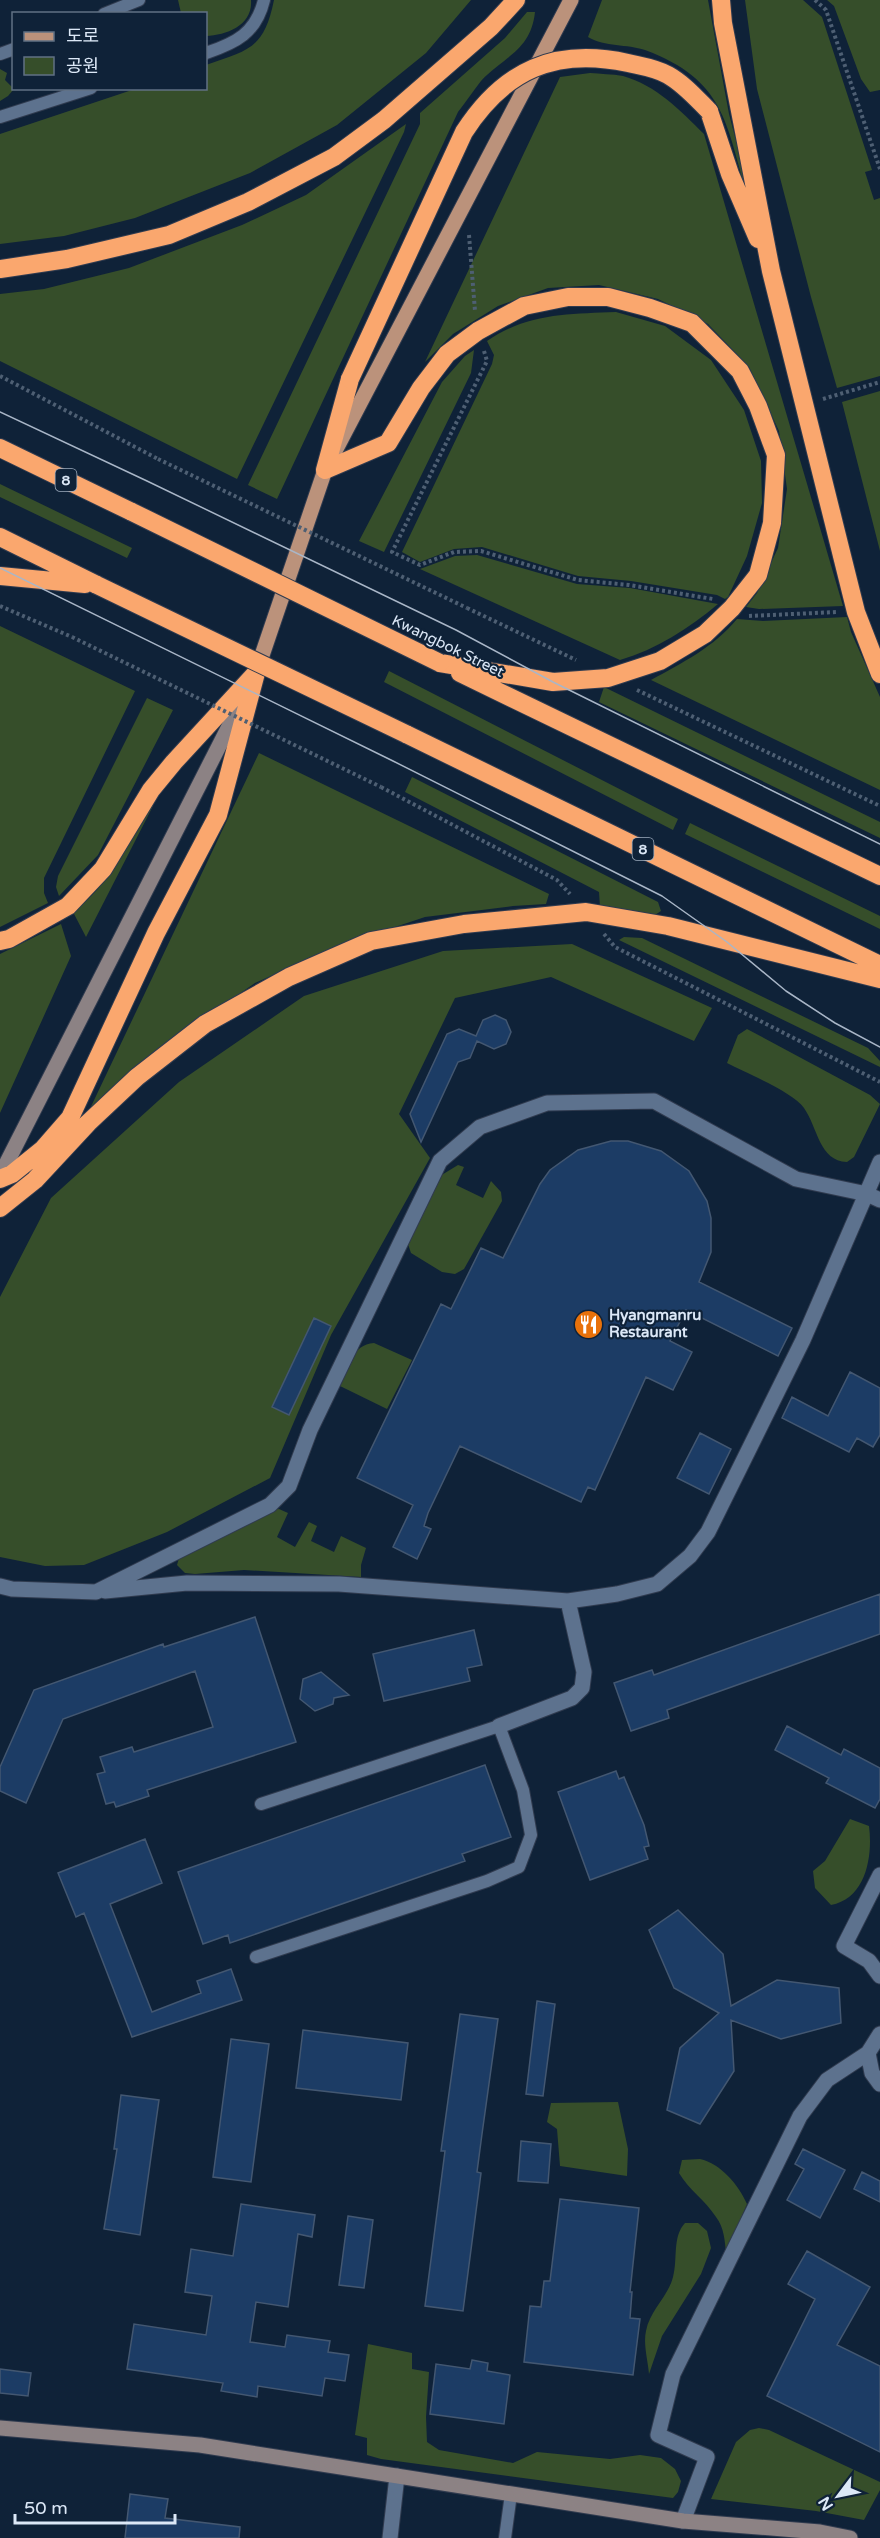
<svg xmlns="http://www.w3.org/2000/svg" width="880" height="2538" viewBox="0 0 880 2538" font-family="'Varela Round','Noto Sans KR',sans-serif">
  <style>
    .green { fill: #364e2a }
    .building { fill: #1c3c65; stroke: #435771; stroke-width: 1.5 }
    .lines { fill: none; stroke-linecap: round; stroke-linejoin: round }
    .lane-casing { stroke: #303b4f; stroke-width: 14 }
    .street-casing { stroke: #303b4f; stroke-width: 17 }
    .secondary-casing { stroke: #303b4f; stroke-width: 17 }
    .primary-casing { stroke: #303b4f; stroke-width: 17 }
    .highway-casing { stroke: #303b4f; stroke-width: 20 }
    .path { stroke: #4e5f73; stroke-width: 4; stroke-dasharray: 3 3; stroke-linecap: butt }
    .lane { stroke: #5d728e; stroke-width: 12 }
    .street { stroke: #5d728e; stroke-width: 15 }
    .secondary { stroke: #8c8284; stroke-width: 15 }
    .primary { stroke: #bb927b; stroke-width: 15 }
    .highway { stroke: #faa76e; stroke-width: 18 }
    .tram { stroke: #a9b6c7; stroke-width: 1.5 }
    .highway-bridge-casing { stroke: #303b4f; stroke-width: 20; stroke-linecap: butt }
    .path-bridge { stroke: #4e5f73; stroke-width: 4; stroke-dasharray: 3 3; stroke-linecap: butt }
    .highway-bridge { stroke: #faa76e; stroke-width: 18 }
    .labels { text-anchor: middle; stroke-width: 4.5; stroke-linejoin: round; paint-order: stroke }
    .shield { fill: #0f2238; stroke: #9eadbe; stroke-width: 1.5 }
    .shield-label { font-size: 14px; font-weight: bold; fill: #dce8f7 }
    .street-label { font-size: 15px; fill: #dce8f7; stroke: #0f2238 }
    .poi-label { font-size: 15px; font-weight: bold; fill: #dce8f7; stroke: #0f2238; text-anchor: start }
  </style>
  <rect width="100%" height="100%" fill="#0f2238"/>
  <!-- green -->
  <path class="green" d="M178,0h73c2,25 -24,35 -45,36v-22l-25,-1z
    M274,0h197l-45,53 -89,72 -87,48 -115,45 -71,18 -64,8v-110l135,-45 71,-1v-23c43,-15 58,-16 68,-65z
    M602,0h106l21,114 21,80 -3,1c-21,-72 -22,-115 -102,-145 -18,-6 -40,-3 -57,-13z
    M745,0h58l19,17 50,153 -7,2 9,28 6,-2v178l-43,12 -26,-91 -54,-208z
    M827,0h53v90l-10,2 -9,-13 -27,-73z
    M527,12h8c-4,39 -32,45 -54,69 -8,10 -15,21 -23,31l-181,387 -29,-14 172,-361v-11l85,-75z
    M0,69l7,4 -2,7 9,9 -6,7 -8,5z
    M590,73c10,1 22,1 33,3 33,9 58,35 81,58l139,472 -84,3 -13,-2 11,-14 21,-45 9,-59 -8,-58 -30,-64 -41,-43 -50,-25 -59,-14 -51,3 -50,18 -45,28 -28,28 135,-285z
    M406,124l-2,8 -167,347 -237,-118v-67l44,-5 85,-21 113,-43 64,-30z
    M616,312l49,14 46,34 33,50 17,51 1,42 -15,53 -19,41 -3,2 -8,-4 -86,-14 -53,-5 -96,-29 -28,2 -34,13 -18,-10 90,-188 2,-9 -7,-14c41,-28 81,-27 129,-29z
    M474,350l-3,23 -87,179 -25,-11 83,-159 23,-26z
    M880,391v160l-38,-149z
    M0,484l132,64 -5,10 -127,-61z
    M477,555l100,29 53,4 88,16c-30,25 -61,45 -98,56l-200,-91 35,-13z
    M847,617l4,15 29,65v93l-229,-110c31,-17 63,-33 86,-61l26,2z
    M0,626l135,65 -91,187v15l4,10 -48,24z
    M389,671l289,148 -5,11 -289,-148z
    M604,687l276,135v16l-281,-136z
    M147,698l26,12 -75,145 -39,41 -3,-9 2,-11z
    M259,753l290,141 -3,10 -33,2 -88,11 -87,29 -83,37 -69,48 -99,84z
    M412,777l246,125 3,9 -6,4 -55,-8 -1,-15 -194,-100z
    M150,805l3,1 -67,131 -13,-25c36,-27 56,-68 77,-107z
    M690,823l190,93v13l-195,-95z
    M61,924l10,32 -71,157v-159z
    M624,937l18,1 226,110 12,13v6l-261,-127z
    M572,944l140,64 -18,33 -143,-64 -96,21 -56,116 31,44 -99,177 -61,143 -103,54 -83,33 -39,1 -45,-9v-260l51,-99 128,-116 125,-86 139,-45z
    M747,1029l123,66 10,9 -26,53 -7,5c-28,-1 -29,-34 -43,-54 -11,-16 -58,-35 -77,-45l11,-28z
    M458,1165l6,2 -8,18 27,13 8,-17 10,11 1,9 -38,68 -9,5 -13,-2 -31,-19 -3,-9 32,-68z
    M374,1343l38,17 -25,49 -47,-23c7,-17 12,-42 34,-43z
    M279,1509l9,4 -11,24 18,10 14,-25 8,4 -6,15 23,11 7,-16 25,12 -5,17v12l-117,-7 -49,4 -10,-1 -8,-8 2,-7 92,-48z
    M850,1819l19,7c4,30 -3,73 -38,79l-16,-17 -2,-17 12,-10z
    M618,2102l10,47 -1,27 -67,-10 -3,-37 -10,-7 4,-19z
    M700,2159c21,5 38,25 47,45l-21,50c-1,-13 -2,-27 -10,-37 -11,-17 -27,-27 -37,-44l3,-13z
    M685,2223h13l9,8 4,17 -10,26 -39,62 -13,38c-1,-13 -6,-30 -3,-43 4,-21 22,-34 27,-54 5,-18 -1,-40 12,-54z
    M368,2344l44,9v16l17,3 -3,45 1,25 12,8 74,13 24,-11 73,7 30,-4 21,3 14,11 6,12 -3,11 -5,6 -292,-39 -14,-4v-17l-12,-3z
    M759,2428l10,2 111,52v8l-16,30 -48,-9 -105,-12 25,-57 14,-12z"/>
  <!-- building -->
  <path class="building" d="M495,1015l11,5 5,12 -5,12 -12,5 -17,-8 -7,17 -12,4 -37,80 -11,-28 37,-80 12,-5 17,7 7,-16z
    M611,1141h17l33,10 28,20 18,30 4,17v34l-12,30 93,46 -14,28 -92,-46 -16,31 22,11 -19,38 -27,-13 -51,113 -7,-3 -7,15 -121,-56 -32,67 -4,13 7,3 -14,30 -24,-12 20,-42 -56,-27 84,-174 10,5 30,-61 22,10 37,-74 10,-14 28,-20z
    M314,1318l17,8 -42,89 -17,-8z
    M850,1372l30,16v47l-7,12 -16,-9 -8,14 -67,-34 10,-21 36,19z
    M700,1433l31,16 -22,45 -32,-16z
    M880,1594v40l-213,76 2,8 -38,13 -17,-48 38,-13 2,5z
    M255,1617l41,125 -149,48 2,6 -33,11 -2,-5 -8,2 -9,-30 8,-2 -5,-15 32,-10 2,5 79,-25 -18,-56 -132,48 -37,84 -26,-12v-24l34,-77 129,-46 1,3z
    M474,1630l8,35 -15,3 3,13 -86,20 -11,-47z
    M321,1672l28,23 -15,3 -1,6 -18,7 -15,-12 3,-20z
    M787,1726l54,29 3,-6 36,19v31l-5,9 -49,-25 3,-5 -54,-28z
    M485,1765l26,72 -49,17 3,7 -235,82 -2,-8 -25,9 -25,-72z
    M616,1771l3,8 5,-2 20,48 5,21 -5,1 4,12 -58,21 -32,-88z
    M145,1839l17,44 -52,21 42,108 49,-19 -4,-12 34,-12 11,31 -110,37 -48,-124 -8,4 -18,-44z
    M678,1910l45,44 8,52 46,-26 62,8 2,35 -60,16 -50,-19 3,51 -34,53 -33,-14 13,-62 39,-35 -45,-25 -25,-58z
    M537,2001l18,3 -12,92 -17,-2z
    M460,2014l38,5 -16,115 -5,38 4,1 -18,138 -38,-5 20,-155h-4z
    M303,2030l105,13 -7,57 -105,-12z
    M231,2039l38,5 -18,138 -38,-5z
    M121,2095l38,5 -19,135 -36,-6 13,-80h-3z
    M521,2141l30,3 -3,39 -30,-2z
    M803,2149l42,21 -25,48 -33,-18 17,-31 -9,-5z
    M862,2172l18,9v21l-26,-13z
    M560,2199l79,9 -9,84h2l-2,26 10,1 -7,56 -109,-13 6,-56 11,1 3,-26h6z
    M241,2204l74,11 -3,22 -14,-3 -10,73 -32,-5 -6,40 35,5 2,-12 43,6 -2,11 21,3 -4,26 -20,-3 -3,18 -64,-10 -1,11 -36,-6 2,-8 -96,-14 7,-45 72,11 6,-39 -27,-4 6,-43 42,7z
    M348,2216l25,4 -9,68 -25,-3z
    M807,2251l63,36 -33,58 43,21v86l-113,-56 48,-97 -27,-15z
    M472,2360l16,3 -1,8 23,4 -6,49 -74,-10 6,-50 34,5z
    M0,2369l31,4 -3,23 -28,-3z
    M130,2494l38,5 -3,19 75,9 -1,11h-114z"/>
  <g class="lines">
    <defs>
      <path id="lane" d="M104,14l35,-14
        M206,53c30,-10 50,-20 58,-53
        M0,54l14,-5
        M0,117l91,-29
        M256,1957l231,-76 32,-14 12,-32 -8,-45 -24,-64 -238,78
        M505,2538l6,-44"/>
      <path id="street" d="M0,1586l12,3 84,3 174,-87 19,-19 21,-56 130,-269 40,-34 67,-24 107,-2 142,78 71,15 13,6
        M105,1591l82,-8 152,1 229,17 49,-7 40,-10 33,-28 18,-24 95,-192 77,-178
        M499,1726l73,-28 10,-10 2,-16 -16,-71
        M880,1875l-36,71 25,15 11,15
        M880,2034l-12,19 4,20 8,11
        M683,2521l24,-64 -49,-22 15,-61 127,-258 27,-36 41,-27
        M390,2538l7,-62"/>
      <path id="secondary" d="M0,1176l245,-481
        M0,2428l200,17 483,76 137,11 30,6"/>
      <path id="primary" d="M256,673l69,-203 246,-470"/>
      <path id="highway" d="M721,0l2,23 48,248 85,341 24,62
        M709,111l21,63 28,65
        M0,269l67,-10 102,-24 79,-33 86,-45 50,-37 107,-93 25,-27
        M0,448l132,64
        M325,470l63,-27 33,-55 26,-34 31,-23 46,-25 44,-9h40l42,11 42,15 48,48 18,35 18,49 -4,68 -14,52 -26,33 -27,26 -45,27 -52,17 -55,4 -113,-19
        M325,470l25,-91
        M0,537l97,48
        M0,576l85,8
        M460,673l420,203
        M406,734l474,231
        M0,941l9,-2 59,-33 35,-37 48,-79 23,-28 81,-88
        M0,1179l12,-5 31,-25 27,-31 86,-185 62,-118 38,-142
        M0,1208l35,-28 53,-57 49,-46 68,-53 84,-47 82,-36 93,-17 122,-12 82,14 212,53"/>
    </defs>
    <!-- lane casing -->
    <use href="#lane" class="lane-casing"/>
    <!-- street casing -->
    <use href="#street" class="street-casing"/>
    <!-- secondary casing -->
    <use href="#secondary" class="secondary-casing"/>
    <!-- primary casing -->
    <use href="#primary" class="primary-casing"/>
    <!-- highway casing -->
    <use href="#highway" class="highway-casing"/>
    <!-- path -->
    <path class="path" d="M815,0l11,10 54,159
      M469,235l6,76
      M484,351l3,10 -95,191 28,13 34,-13 27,-1 97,29 51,5 84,14
      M0,376l158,83
      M823,399l57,-17
      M0,606l72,31
      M467,608l109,52
      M749,616l88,-4
      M637,690l243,116
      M381,787l176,93 13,14
      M604,934l11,13 265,135"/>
    <!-- lane -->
    <use href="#lane" class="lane"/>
    <!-- street -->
    <use href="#street" class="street"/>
    <!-- secondary -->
    <use href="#secondary" class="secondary"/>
    <!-- primary -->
    <use href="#primary" class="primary"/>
    <!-- highway -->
    <use href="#highway" class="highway"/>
    <!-- tram -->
    <path class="tram" d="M0,412l147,69 309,149 97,52 327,162
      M0,568l393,193 269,135 65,46 59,49 49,32 45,24"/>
    <defs>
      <path id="highway-bridge" d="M350,379l114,-247c40,-62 91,-85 164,-69 13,3 28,5 40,12 16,9 28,23 41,36
        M132,512l308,151
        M97,585l309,149"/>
    </defs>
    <!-- highway-bridge casing -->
    <use href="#highway-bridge" class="highway-bridge-casing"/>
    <!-- path-bridge -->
    <path class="path-bridge" d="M158,459l309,149
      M72,637l309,150"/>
    <!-- highway-bridge -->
    <use href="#highway-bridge" class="highway-bridge"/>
  </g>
  <!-- icons -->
  <defs>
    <symbol id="restaurant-disc" viewBox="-11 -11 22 22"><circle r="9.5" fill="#e8710a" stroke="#0f2238"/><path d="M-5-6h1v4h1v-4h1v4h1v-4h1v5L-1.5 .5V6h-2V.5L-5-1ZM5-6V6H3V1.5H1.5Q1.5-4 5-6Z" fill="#fff"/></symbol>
  </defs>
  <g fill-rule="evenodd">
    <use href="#restaurant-disc" x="572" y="1308" width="33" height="33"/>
  </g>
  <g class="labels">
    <!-- shield labels -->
    <g class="shield">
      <rect x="55.5" y="469" width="21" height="22" rx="4.5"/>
      <rect x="632.5" y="838" width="21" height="22" rx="4.5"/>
    </g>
    <g class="shield-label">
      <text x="66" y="485">8</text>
      <text x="643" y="854">8</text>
    </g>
    <!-- street labels -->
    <g class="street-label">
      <text transform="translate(448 646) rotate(26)" y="5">Kwangbok Street</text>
    </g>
    <!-- poi labels -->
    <g class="poi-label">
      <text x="609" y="1320">Hyangmanru<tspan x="609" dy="17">Restaurant</tspan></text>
    </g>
  </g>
  <!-- legend -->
  <rect x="12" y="12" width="195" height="78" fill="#0f2238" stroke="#617184" stroke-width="1.5"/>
  <rect x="24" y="32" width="30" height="9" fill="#bb927b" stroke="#617184" stroke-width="1.5"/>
  <text x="66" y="42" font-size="18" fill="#dce8f7">도로</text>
  <rect x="24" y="57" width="30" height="18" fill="#364e2a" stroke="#617184" stroke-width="1.5"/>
  <text x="66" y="72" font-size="18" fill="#dce8f7">공원</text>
  <!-- north arrow -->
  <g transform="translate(838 2496) rotate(238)" stroke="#0f2238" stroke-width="4.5" paint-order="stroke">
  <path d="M0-4.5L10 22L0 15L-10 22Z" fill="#dce8f7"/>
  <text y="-9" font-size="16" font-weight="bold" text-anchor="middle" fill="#dce8f7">N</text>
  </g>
  <!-- scale -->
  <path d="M15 2514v9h160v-9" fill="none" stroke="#dce8f7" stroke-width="3"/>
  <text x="24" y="2514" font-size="18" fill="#dce8f7" stroke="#0f2238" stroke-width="4.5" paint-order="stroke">50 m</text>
</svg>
